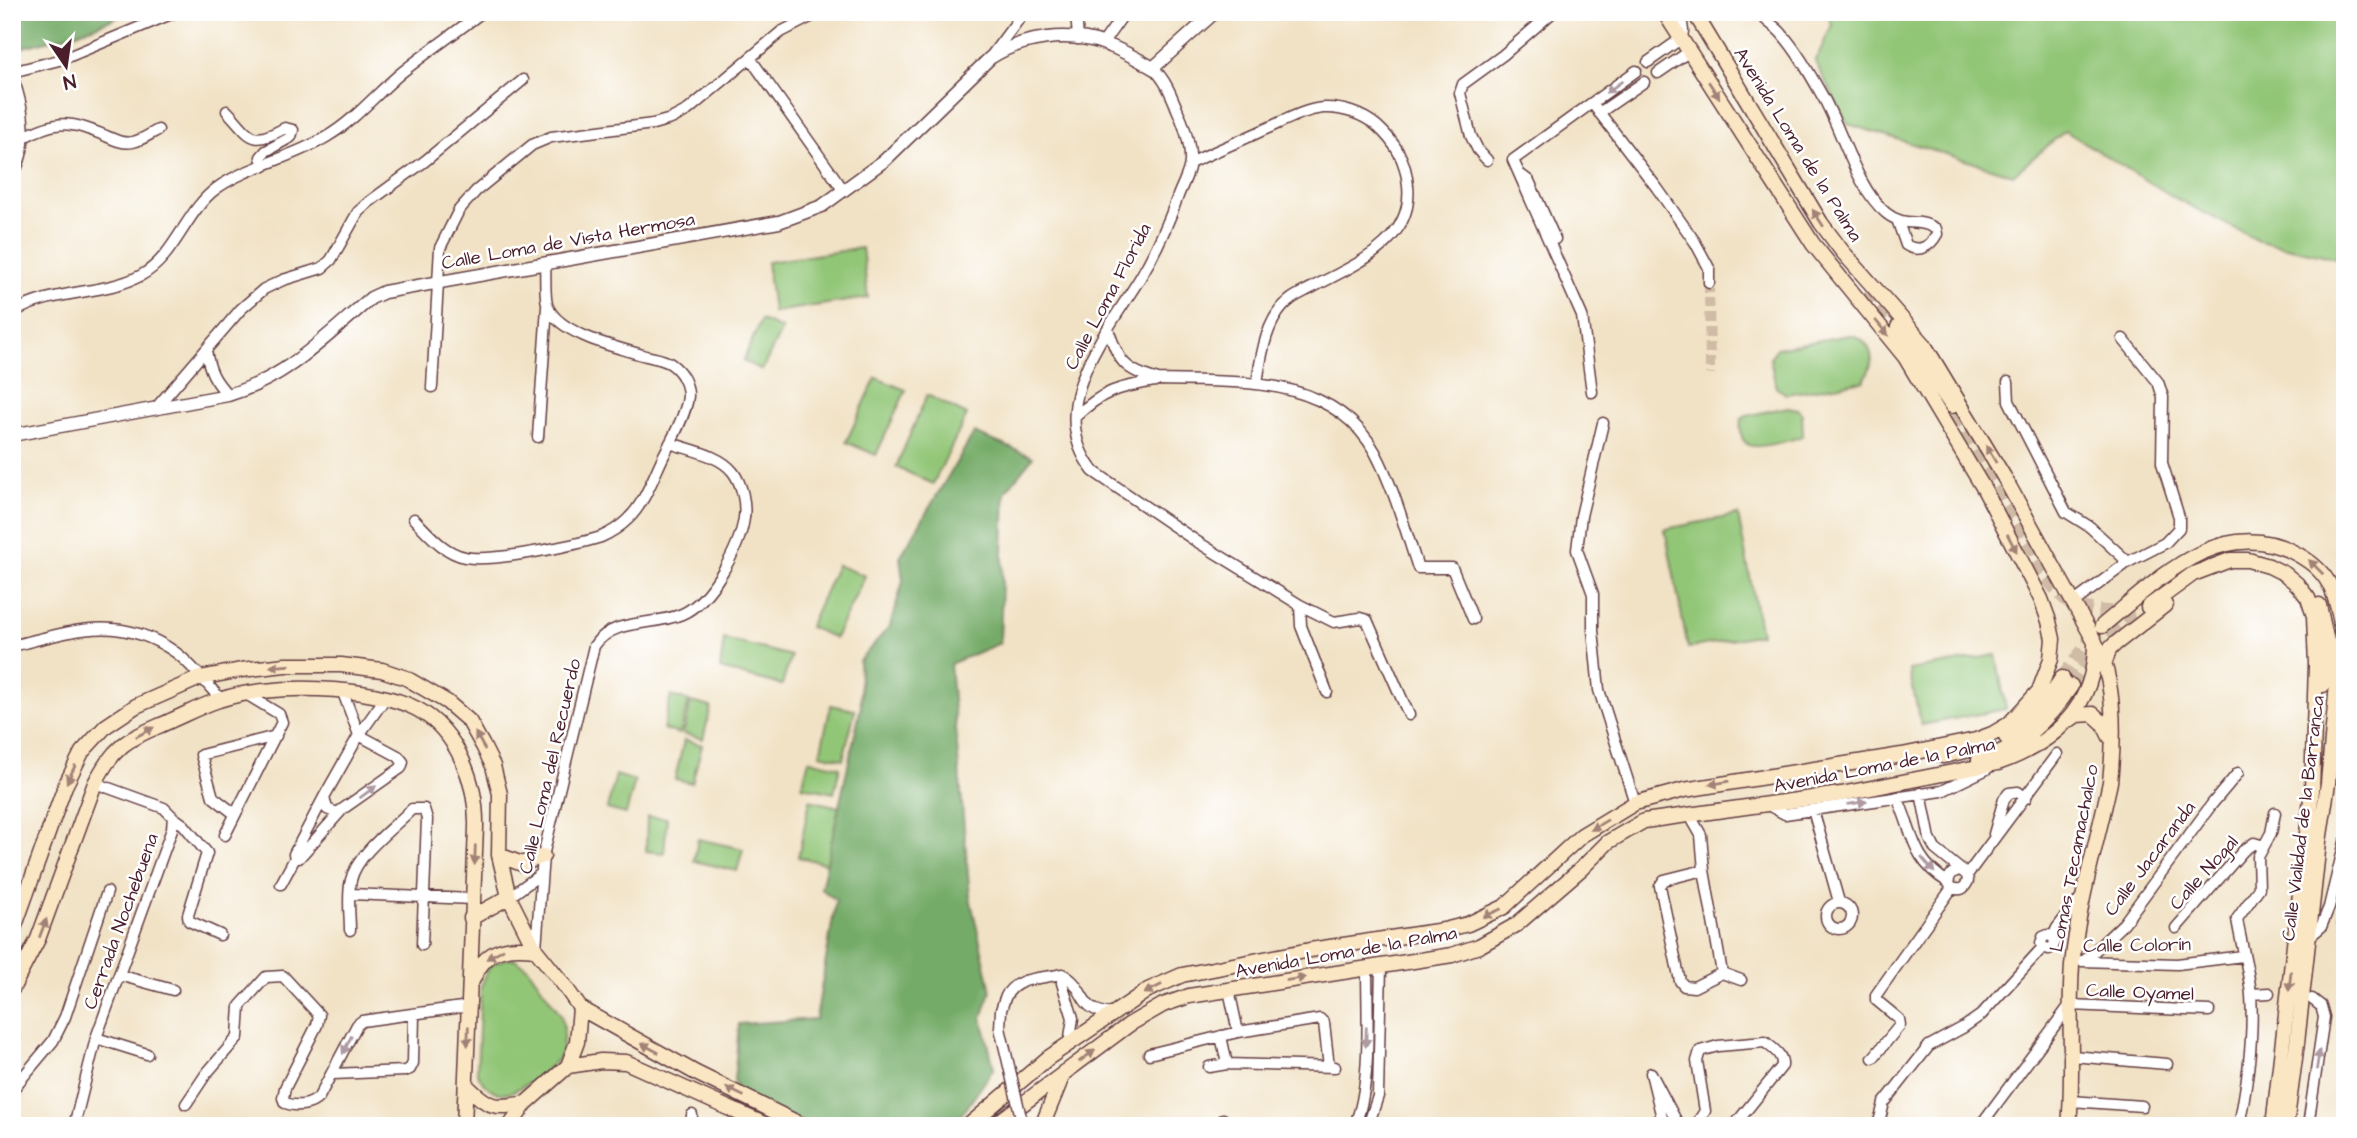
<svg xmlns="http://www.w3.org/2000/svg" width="2357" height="1138" viewBox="0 0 2357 1138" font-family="'Architects Daughter',sans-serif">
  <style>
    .green { fill: #92c677; stroke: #6e7251; stroke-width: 2 }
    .forest { fill: #75ab68; stroke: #60654a; stroke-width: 2 }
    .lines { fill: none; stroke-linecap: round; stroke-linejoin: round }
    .minor-tunnel { stroke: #d0bba6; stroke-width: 10; stroke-dasharray: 10 5; stroke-linecap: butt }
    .secondary-tunnel { stroke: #d0bba6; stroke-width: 14; stroke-dasharray: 14 7; stroke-linecap: butt }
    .minor-casing { stroke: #633c42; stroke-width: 13 }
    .tertiary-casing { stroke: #633c42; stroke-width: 15 }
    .secondary-casing { stroke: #633c42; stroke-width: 17 }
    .minor { stroke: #fff; stroke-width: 10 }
    .tertiary { stroke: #fff; stroke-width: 12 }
    .secondary { stroke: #fbe6c3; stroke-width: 14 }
    .minor-bridge-casing { stroke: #633c42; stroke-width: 13; stroke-linecap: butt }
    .minor-bridge { stroke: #fff; stroke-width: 10 }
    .oneway { fill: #ae9aa0 }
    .oneway2 { fill: #a28277 }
    .labels { text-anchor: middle; stroke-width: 5; stroke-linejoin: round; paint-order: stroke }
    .street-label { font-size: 19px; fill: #4a1f2b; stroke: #fff }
  </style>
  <rect width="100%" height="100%" fill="#fff"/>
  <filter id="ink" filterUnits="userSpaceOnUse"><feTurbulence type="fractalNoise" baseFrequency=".0143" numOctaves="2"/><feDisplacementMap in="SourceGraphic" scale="14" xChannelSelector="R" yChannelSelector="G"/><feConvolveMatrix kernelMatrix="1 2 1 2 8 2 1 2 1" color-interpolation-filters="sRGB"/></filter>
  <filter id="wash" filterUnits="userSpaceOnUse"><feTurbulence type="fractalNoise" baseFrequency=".00686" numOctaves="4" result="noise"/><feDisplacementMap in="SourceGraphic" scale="28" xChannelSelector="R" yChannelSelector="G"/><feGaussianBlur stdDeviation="1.57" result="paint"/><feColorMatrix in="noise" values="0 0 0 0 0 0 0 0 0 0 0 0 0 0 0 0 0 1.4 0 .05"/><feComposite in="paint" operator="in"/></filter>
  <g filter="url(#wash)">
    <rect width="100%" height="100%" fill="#f1e2c5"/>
    <!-- green -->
    <path class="green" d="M1827,12h410l18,6 17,-6h73v248l-86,-19 -82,-42 -112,-68 -52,44 -165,-51 -33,-62 17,-37z
      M862,248l6,50 -95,14 -6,-50z
      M761,320l21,9 -20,41 -19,-9z
      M1849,335c14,0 25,16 22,29 -1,6 -5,12 -7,17l-78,13 -10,-7 -6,-29 7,-10z
      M876,378l30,12 -30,65 -30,-13z
      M927,395l40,20 -34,69 -37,-17z
      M1788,407l9,2 5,5 1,21c-7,5 -47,14 -54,10 -9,-4 -9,-17 -8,-25l5,-4z
      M1738,515l23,119 -73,14 -23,-119z
      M837,565l28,11 -30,62 -26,-11z
      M724,639l67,17 -9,29 -62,-16z
      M1996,655l10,54 -85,16 -12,-55z
      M671,696l18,5 -9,33 -17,-5z
      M691,702l20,5 -8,32 -20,-5z
      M831,705l24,5 -12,49 -23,-5z
      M684,740l18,5 -10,38 -17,-4z
      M809,760l31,7 -6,26 -32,-7z
      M616,775l19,6 -9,33 -19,-5z
      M810,800l37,9 -14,56 -35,-8z
      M647,817l20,1 -3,35 -18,-2z
      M698,839l45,10 -6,22 -43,-10z
      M505,959h10l13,9 33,47 3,13 -2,23 -5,9 -22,20 -25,13h-12l-6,-3 -9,-7 -6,-10 4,-87 9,-21z"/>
    <!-- forest -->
    <path class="forest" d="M12,12h119l-57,22 -62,16z
      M974,433l59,24 -28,35 -5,151 -50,21 20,233 21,94 -9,27 12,50 -28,41 -15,17h-205l-12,-45 5,-57 77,-5 20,-119 -15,-11 40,-183 -2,-45 31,-35 13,-45 -3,-24z"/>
  </g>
  <g filter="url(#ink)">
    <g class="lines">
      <!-- minor-tunnel -->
      <path class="minor-tunnel" d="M1709,283l1,91"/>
      <!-- secondary-tunnel -->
      <path class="secondary-tunnel" d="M1863,293l27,35
        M1942,397l101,176c9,10 18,25 30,31 20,10 56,11 75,3
        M2062,678l37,-48
        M2071,686l33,-49 28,-23"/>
      <defs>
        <path id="minor" d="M1076,12l2,27
          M1370,12h3
          M1759,12c6,10 16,13 23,22 16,18 29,42 41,63 19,34 34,92 63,116 20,16 32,4 50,16l1,5c-7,13 -18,19 -31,11l-8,-23
          M1103,43l22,-31
          M992,55l32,-43
          M750,58l94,133
          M1648,62l34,-24 1,-7 -2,-15
          M1153,68c12,11 18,26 24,41 7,16 14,35 13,52 0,11 -8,24 -12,35 -10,28 -23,57 -38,82 -34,56 -97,129 -47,193l103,70 104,64 34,17 26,-4 7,2 42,95
          M12,72l51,-13 113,-47
          M1658,73l32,-22
          M1592,103l65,85 38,54 14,26v15
          M227,111c25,26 23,36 58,17l8,2 -2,7 -25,14 -5,6 3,9
          M1599,113l45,-31
          M22,138c36,-19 47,-17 84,-2 9,4 17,8 27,6 9,-2 17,-8 25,-12
          M1487,160l-9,-10 -7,-14 -11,-43 3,-9 40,-29 50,-43
          M1190,163c26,-12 52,-23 78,-35 18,-8 36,-18 55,-20 19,-1 40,6 54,18 19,17 29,35 31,60 6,56 -54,79 -95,101 -7,4 -17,8 -23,13 -24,18 -29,56 -33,83
          M1521,175l8,6 26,58
          M12,313c40,-24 91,-18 128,-37 36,-19 45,-65 77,-88 31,-22 76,-30 111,-52 27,-16 48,-42 73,-63 26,-21 54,-40 81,-61
          M1108,329c11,33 16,41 50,51 76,2 174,-6 217,72 19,36 30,77 43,116h34l21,51
          M206,350c3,20 8,30 22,45
          M2008,382l1,19 57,111 24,15 38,35
          M432,387l8,-139 19,-38 17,-19 56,-46 19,-8 102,-13 18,-5 17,-9 93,-78 39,-20
          M1592,392l-10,-76 -69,-156 123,-89
          M155,409l86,-100 23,-20 19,-9 39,-12 9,-8 27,-48 11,-10 56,-41 98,-81
          M1075,417c29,-27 42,-29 80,-36
          M1603,423l-22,93 -4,34 16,44v36l6,60 36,113
          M538,437l9,-130
          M414,519c15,15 30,34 51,38 25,6 110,-12 136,-20 9,-4 20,-11 27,-18 17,-16 26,-44 36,-64 8,-15 23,-43 24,-59 0,-13 -7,-25 -17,-32 -7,-5 -17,-6 -25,-8 -27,-8 -86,-21 -98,-49 -4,-8 -2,-32 -3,-42
          M2073,603l55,-41 37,-19 14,-15v-11l-17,-54 1,-66 -5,-15 -35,-43
          M1300,605l1,21 26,66
          M12,646c60,-15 107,-33 163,6 17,12 31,32 46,47
          M342,690l17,45 39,21 5,6 -2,6 -64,45 -10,-4 -3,-12 35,-62 27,-38
          M1921,793l9,46 5,10 32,26 1,6c-4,8 -7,10 -16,7l-4,-6c2,-8 5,-11 13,-12
          M324,797l-30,57 1,4h4l42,-47
          M1897,797c16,34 14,63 51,85
          M1768,805l17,9 157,-23 45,-22
          M1813,810l26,92
          M235,814l-22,-17 -12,-42 75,-19
          M1689,814l12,21 3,35 18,103 19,7
          M173,817l11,8 23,28 -19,62 1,6 31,14
          M1994,834l10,-35 5,-6 9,-1 8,6
          M225,835l57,-113 -3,-8 -33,-20
          M1704,870l-40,10 -4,6 20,95 4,5 10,1 28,-14
          M1967,875l90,-121
          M281,884l14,-26
          M350,894l123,5
          M509,897l32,-23
          M1826 916a13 13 0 1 1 26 0a13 13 0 1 1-26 0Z
          M2343,924h2
          M2176,928l67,-77 11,-8 10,3
          M350,930c0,-15 -3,-35 1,-50 6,-26 42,-52 61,-71h12l3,10 -5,126
          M2053,937l-5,-2 -5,2 -2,6 2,4 6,2 4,-2 2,-5 -2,-5 4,-9 26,-33
          M2308,938l13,-11 8,-20 16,-65
          M536,948l7,-92 51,-210c20,-29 58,-19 88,-32 28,-12 58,-66 62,-96 2,-15 -2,-34 -11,-46 -13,-17 -43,-22 -63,-29
          M2082,961l95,3 66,-8
          M2084,961l40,-38 88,-119 26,-31
          M1062,974v9l11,35 -4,26
          M119,975l54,15
          M1229,990l9,42
          M2251,994l18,-1
          M1005,998c10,-22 36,-19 57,-24 26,13 13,36 50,40
          M1221,1036l6,28
          M96,1038l51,16
          M1149,1054l89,-22 82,-13 4,4 5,44
          M2072,1056l95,8
          M1873,1058l27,-33 -1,-6 -23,-19v-5l76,-107
          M1209,1067l18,-3 108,3
          M333,1074l72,-3 5,-2 3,-6 1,-49
          M12,1090l41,-49 12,-24 42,-125
          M2071,1101l71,5
          M186,1104l20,-30 32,-37 2,-31 26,-29 17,-1 36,39 -2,10 -32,63 -2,10 2,5c11,4 26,3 34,-6l38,-72 5,-4 107,-15
          M1223,1119l1,7
          M74,1126l22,-88 76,-209 1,-12 -9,-9 -69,-25
          M691,1126l1,-11
          M1354,1126c18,-37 13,-115 13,-157
          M1368,1126l10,-30 3,-130
          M1664,1126l-13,-53 28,53
          M1695,1126l10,-15 -8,-50 3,-10 18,-5 47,-4c8,7 18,12 17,24l-48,60
          M1878,1126l6,-23 45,-57 35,-19 17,-12 62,-68
          M1980,1126l90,-121 139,6
          M2239,1126c8,-43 15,-87 12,-131 -2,-25 -10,-51 -14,-76l22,-31 -1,-31 13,-24 4,-20
          M2308,1126l16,-109 -3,-11 -9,-7"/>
        <path id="tertiary" d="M12,79c11,29 17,68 0,95
          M12,435l216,-40c59,-17 97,-58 143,-97l13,-6 395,-70 43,-16 63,-46 105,-102c32,-21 78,-27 115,-14 17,6 33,15 48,24l62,-56"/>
        <path id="secondary" d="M1898,327l54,79
          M2319,605l8,37 -4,43
          M2148,607l45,-33 37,-14h18l21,6 16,8 12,10 11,14 6,18 2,49 -4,125 -39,336
          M2102,626c54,-44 116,-111 191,-74 36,18 42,38 49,76l-14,155 -9,59 -22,201 -11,83
          M2105,662l4,-12 6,-6 50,-39
          M2068,721l9,-6 16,-1 10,9 7,14
          M2006,737c23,-14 42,-36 56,-59
          M1943,756l45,-10
          M1979,760c39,-11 70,-40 92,-74
          M499,855l23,9 21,-8
          M471,918l38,-21
          M12,934l53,-148 17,-34 24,-26 30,-20 64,-28 41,-8 44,-5h56l41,5 24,8 41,24 22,19 14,25 10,20 7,28 -1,61 10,42 26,52 29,36 16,23 -3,34 -9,24 -42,37 -16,23
          M472,981c13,-31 32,-36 63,-32
          M12,989l26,-50 57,-156c8,-15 15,-27 28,-38 14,-11 32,-17 47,-24 16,-7 33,-16 49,-21 48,-17 153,-15 198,9 41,22 60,75 59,118l-12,299
          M580,1008l116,65 108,53
          M568,1066l33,-5 25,1 142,64
          M466,1085c23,23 28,24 60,18
          M968,1126l80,-68 100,-68 34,-15 128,-25 134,-20 24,-6 36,-17 78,-72 53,-32 49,-13 218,-35 74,-15 16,-6 17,-10 30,-33 12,-32 2,-20 -4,-18 -8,-22 -57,-110 -79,-132 -92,-113 -149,-232
          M993,1126l137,-102 33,-19 26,-9 263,-41 27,-9 37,-21 65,-56 27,-27 36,-21 197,-27 157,-31c57,-20 98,-57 97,-121l-91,-165 -81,-134 -81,-92 -21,-28 -127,-211
          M1042,1126l22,-54
          M2069,1126c5,-54 -1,-107 3,-160 6,-62 25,-123 38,-184 4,-40 6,-100 -13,-136"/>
      </defs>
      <!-- minor casing -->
      <use href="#minor" class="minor-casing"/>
      <!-- tertiary casing -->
      <use href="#tertiary" class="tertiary-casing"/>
      <!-- secondary casing -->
      <use href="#secondary" class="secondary-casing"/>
      <!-- minor -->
      <use href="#minor" class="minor"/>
      <!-- tertiary -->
      <use href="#tertiary" class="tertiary"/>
      <!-- secondary -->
      <use href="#secondary" class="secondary"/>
      <defs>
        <path id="minor-bridge" d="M1005,998l-4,12 -1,18 23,98"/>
      </defs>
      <!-- minor-bridge casing -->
      <use href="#minor-bridge" class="minor-bridge-casing"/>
      <!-- minor-bridge -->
      <use href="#minor-bridge" class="minor-bridge"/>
    </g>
    <!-- one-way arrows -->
    <defs><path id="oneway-solid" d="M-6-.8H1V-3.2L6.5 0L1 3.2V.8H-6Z" transform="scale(1.75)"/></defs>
    <g class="oneway">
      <use href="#oneway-solid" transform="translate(1614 87) rotate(144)"/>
      <use href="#oneway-solid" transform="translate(368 792) rotate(-36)"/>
      <use href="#oneway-solid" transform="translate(1857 803) rotate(-9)"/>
      <use href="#oneway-solid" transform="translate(1928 865) rotate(49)"/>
      <use href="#oneway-solid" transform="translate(1366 1037) rotate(92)"/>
      <use href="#oneway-solid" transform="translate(347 1045) rotate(116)"/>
      <use href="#oneway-solid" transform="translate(2318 1060) rotate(-81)"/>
    </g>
    <g class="oneway2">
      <use href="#oneway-solid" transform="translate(1714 90) rotate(57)"/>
      <use href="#oneway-solid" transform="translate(1818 218) rotate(-123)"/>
      <use href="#oneway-solid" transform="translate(1882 328) rotate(50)"/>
      <use href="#oneway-solid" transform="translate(1991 454) rotate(-120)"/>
      <use href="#oneway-solid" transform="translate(2012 543) rotate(62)"/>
      <use href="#oneway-solid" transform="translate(2316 567) rotate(-135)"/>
      <use href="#oneway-solid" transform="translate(280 666) rotate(176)"/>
      <use href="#oneway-solid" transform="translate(145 732) rotate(-28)"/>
      <use href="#oneway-solid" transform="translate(480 741) rotate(-119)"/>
      <use href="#oneway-solid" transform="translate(71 774) rotate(116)"/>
      <use href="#oneway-solid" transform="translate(1719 783) rotate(170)"/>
      <use href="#oneway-solid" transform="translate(1599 825) rotate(149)"/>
      <use href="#oneway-solid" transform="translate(475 855) rotate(92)"/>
      <use href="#oneway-solid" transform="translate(1492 913) rotate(156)"/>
      <use href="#oneway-solid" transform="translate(43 928) rotate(-69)"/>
      <use href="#oneway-solid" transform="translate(495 954) rotate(149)"/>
      <use href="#oneway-solid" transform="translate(1296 979) rotate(-9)"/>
      <use href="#oneway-solid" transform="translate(2290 981) rotate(96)"/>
      <use href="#oneway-solid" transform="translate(1153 989) rotate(153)"/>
      <use href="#oneway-solid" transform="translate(468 1036) rotate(92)"/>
      <use href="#oneway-solid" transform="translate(650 1048) rotate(-152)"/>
      <use href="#oneway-solid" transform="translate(1087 1056) rotate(-36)"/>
      <use href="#oneway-solid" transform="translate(735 1092) rotate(-154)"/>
    </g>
  </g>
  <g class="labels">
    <!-- street labels -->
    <g class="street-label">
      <text transform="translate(1799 144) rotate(58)" y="7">Avenida Loma de la Palma</text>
      <text transform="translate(568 240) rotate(-10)" y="7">Calle Loma de Vista Hermosa</text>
      <text transform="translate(1107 296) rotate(-62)" y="7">Calle Loma Florida</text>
      <text transform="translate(1884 764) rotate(-11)" y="7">Avenida Loma de la Palma</text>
      <text transform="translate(549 766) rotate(-77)" y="7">Calle Loma del Recuerdo</text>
      <text transform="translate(2302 818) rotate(-83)" y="7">Calle Vialidad de la Barranca</text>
      <text transform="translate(2073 858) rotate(-79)" y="7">Lomas Tecamachalco</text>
      <text transform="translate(2149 858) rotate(-53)" y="7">Calle Jacaranda</text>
      <text transform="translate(2203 872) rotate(-48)" y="7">Calle Nogal</text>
      <text transform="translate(120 921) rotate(-70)" y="7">Cerrada Nochebuena</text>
      <text transform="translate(2137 944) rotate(-1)" y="7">Calle Colorín</text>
      <text transform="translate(1346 951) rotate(-10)" y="7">Avenida Loma de la Palma</text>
      <text transform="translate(2140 991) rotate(2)" y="7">Calle Oyamel</text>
    </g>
  </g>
  <!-- margin -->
  <rect width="2357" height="1138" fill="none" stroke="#fff" stroke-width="42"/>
  <!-- north arrow -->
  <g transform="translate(66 66) rotate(167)" stroke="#ffffff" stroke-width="5" paint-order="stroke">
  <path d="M0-5L12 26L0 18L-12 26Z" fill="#4a1f2b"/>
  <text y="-10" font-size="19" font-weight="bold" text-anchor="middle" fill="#4a1f2b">N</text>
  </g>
</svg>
